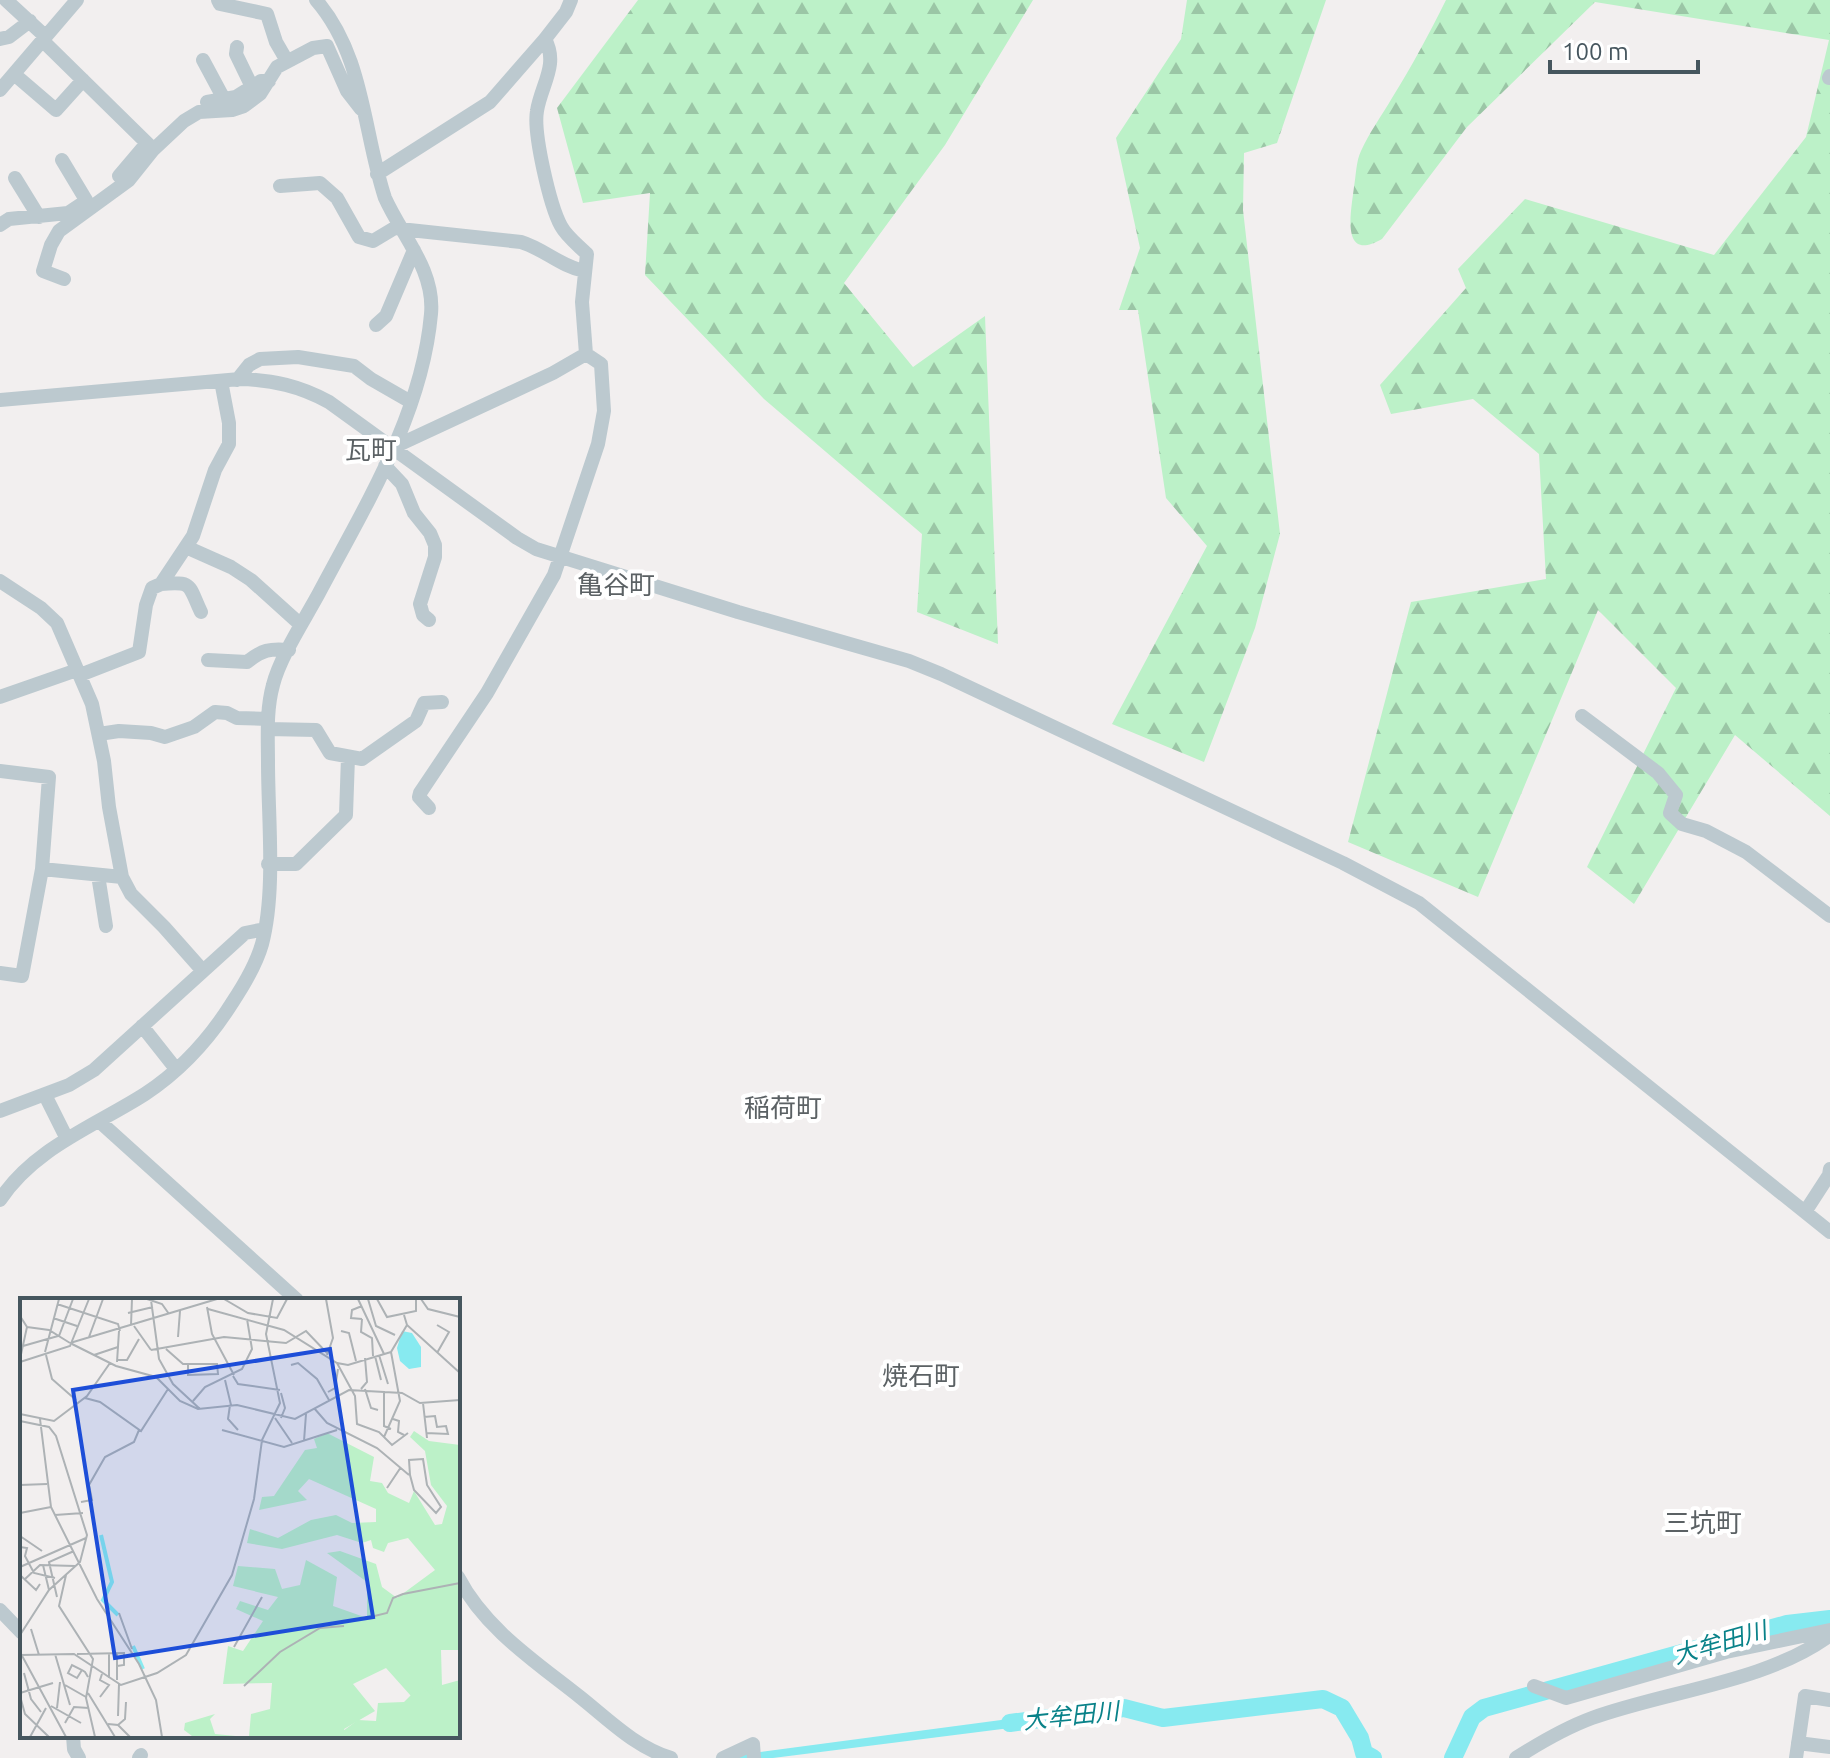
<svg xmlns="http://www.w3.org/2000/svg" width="1830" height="1758" viewBox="0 0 1830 1758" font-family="Ubuntu,'Noto Sans JP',sans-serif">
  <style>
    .forest { fill: url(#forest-firs) }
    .water { fill: #87eaf0 }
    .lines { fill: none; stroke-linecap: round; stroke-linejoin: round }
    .river { stroke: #87eaf0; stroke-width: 18 }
    .minor { stroke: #bcc9cf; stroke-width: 14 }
    .labels { text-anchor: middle; stroke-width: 8; stroke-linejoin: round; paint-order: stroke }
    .water-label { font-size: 24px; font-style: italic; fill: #098289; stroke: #fff }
    .quarter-label { font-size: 26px; fill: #5b6164; stroke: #fff }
    .inset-river { fill: none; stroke: #87eaf0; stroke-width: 4 }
    .inset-road { fill: none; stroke: #adb2b5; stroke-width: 2 }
    .view { fill: #1d4ed8; fill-opacity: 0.15; stroke: #1d4ed8; stroke-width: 4 }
    .inset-edge { fill: none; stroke: #46565e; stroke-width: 4 }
  </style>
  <defs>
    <pattern id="forest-firs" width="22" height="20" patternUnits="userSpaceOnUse" patternTransform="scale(2)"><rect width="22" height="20" fill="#bcf1c8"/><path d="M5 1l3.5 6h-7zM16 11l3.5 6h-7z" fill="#9bc6a6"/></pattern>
  </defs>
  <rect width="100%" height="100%" fill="#f2efef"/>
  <!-- forest -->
  <path class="forest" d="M638,0h395l-88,145 -101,138 69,84 72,-51 13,328 -81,-32 5,-78 -158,-135 -119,-124 5,-82 -67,10 -26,-95z
    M1187,0h139l-49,143 -33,10 -1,57 37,324 -25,94 -51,134 -92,-38 95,-178 -41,-48 -28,-188h-19l21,-62 -24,-110 65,-99z
    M1446,0h384v816l-95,-81 -101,169 -47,-37 89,-179 -78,-78 -120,287 -130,-55 63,-240 135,-23 -7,-125 -66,-55 -82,15 -11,-29 86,-97 -8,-19 67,-70 189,56 92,-118 23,-97 -234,-38 -128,125 -85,112c-42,24 -31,-27 -28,-52 2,-11 2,-26 7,-36 8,-18 21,-36 31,-53 20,-32 37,-64 54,-98z"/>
  <!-- water -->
  <path class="water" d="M1024,1717l17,7 -268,34h-58z"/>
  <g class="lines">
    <!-- river -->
    <path class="river" d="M1010,1723l114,-15 39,10 160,-19 19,9 18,30 4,15 9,5
      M1453,1758l19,-41 12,-9 303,-84 43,-5"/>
    <!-- minor -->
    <path class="minor" d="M6,0l40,37
      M218,0l2,4 47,10 9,28 11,19
      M0,39l9,-2 21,-16
      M43,41l108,106
      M237,47l-1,7 16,33
      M203,60l22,41
      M14,74l42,36 27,-30
      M1829,78l1,-2
      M0,90l77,-90
      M207,102l29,-5 25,-16h8
      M62,160l24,40
      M377,174l113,-72 55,-63 21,-27 5,-12
      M119,176l28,-33
      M15,178l24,39
      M280,186l40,-3 17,15 22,39 14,4 25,-15
      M0,225l9,-6 59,-6 15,-10
      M400,229l121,13c23,7 39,24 63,29
      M64,279l-21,-8 8,-26 8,-14 70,-51 24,-30 31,-29 15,-9 33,-2 12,-4 16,-12 17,-27 36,-19 14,-2 20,45 14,18
      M376,325l10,-9 28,-66
      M237,380l12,-15 11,-6 38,-2 56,9 17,13 40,23
      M0,400l240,-21c33,1 60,7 89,23l188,136 19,11 202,63 171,49 32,13 402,189 76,40 411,329
      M394,447l159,-74 33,-19
      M385,466l17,18 12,29 16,20 5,12v12l-15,47 3,11 6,5
      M186,547l45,20 20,13 50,45
      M0,581l41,27 16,15 35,81 12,57 5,46 13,70 9,17 33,33 39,44
      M161,584c33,-3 27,1 40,28
      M208,660l39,2c15,-12 23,-14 42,-12
      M80,675l59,-23 7,-47 6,-17 9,-4 32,-48 22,-66 14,-26v-21l-8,-42
      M0,697l77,-27
      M1582,716l76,57 18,22 -6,18 12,11 24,7 40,21 84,64
      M268,729l48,1 14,23 32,6 54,-38 8,-18 18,-1
      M99,734l20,-3 32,2 14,4 29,-10 21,-15 12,1 10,5 31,1
      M0,771l49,6 -7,92 -20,107 -22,-3
      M429,808l-10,-11 1,-4 67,-100 67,-118 44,-131 6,-33 -3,-47 -15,-10 -4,-52 5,-48c-9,-9 -20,-17 -26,-28 -11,-20 -28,-93 -24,-115 4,-26 22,-46 8,-72
      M268,864h28l50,-49 2,-58
      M42,869l80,8
      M98,875l8,51
      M142,1026l34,43
      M45,1095l22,44
      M0,1111l69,-26 25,-15 151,-137 20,-4
      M99,1121l198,179
      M0,1200c34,-52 95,-74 145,-106 35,-23 65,-56 87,-91 12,-18 24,-38 30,-59 14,-53 6,-126 6,-181 0,-26 -2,-53 5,-78 7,-28 32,-66 46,-92 46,-87 103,-178 112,-279 4,-44 -29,-78 -46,-116 -22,-67 -21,-143 -69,-198
      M1805,1212l24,-37 1,-6
      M458,1577c27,52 78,85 122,120 29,23 55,50 91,61
      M0,1610l22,23
      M1534,1686l32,12 160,-46 104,-22
      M73,1736l1,13 5,9
      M1798,1743l32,4
      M139,1758l2,-3
      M723,1758l30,-14 1,14
      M1516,1758c25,-16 49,-30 76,-40 74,-27 175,-36 238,-83
      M1796,1758l9,-62 25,4"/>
  </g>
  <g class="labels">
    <!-- water labels -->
    <g class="water-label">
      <text transform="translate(1720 1643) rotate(-16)" y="8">大牟田川</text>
      <text transform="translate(1071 1716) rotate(-6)" y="8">大牟田川</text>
    </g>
    <!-- quarter labels -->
    <g class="quarter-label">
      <text x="371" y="459">瓦町</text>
      <text x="616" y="594">亀谷町</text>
      <text x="783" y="1117">稲荷町</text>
      <text x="921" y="1385">焼石町</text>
      <text x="1703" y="1532">三坑町</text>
    </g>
  </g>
  <!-- overview -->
  <g transform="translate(20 1298)">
    <rect width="440" height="440" fill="#f2efef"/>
    <path d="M440,382v57h-115l-2,-6 15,-11 18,1 2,-18 26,-1 9,-9z" fill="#bcf1c8"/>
    <path d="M394,133l15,10 31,4v205h-19l1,36 -31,10 -25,-28 -33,16 22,27 -31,18 2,8 -97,-1 2,-22 19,-5 2,-26 -49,1 5,-38 15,5 20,-30 -27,-12 4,-8 28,9 10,-13 -45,-11 5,-20 37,3 7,20 18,-4 6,-25 31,17 -4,29 34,12v-36l-40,-29 13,-2 36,13 6,23 15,11 38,-28 -27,-32 -20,5 -4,9 -11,-4 -2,-8 -9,3 -25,-8 -55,14 -35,-6 3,-14 28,9 33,-18 25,-5 16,8 24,-1v-13l-67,-30 -11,12 9,9 -48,10 3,-13 12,-1 31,-46 12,-2 -3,-9 13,-6 47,24 -4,24 12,2 6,10 21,10 5,-12 21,34 7,-1 5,-18 -16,-21 -6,-34 -15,-14zM195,416l-5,5 5,15 31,3 -54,-1 -8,-6 1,-7z" fill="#bcf1c8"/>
    <path d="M382,33l10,2 9,14v20l-12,2 -9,-8 -3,-13z" fill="#87eaf0"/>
    <path class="inset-river" d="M81,237l11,47 -9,18 15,15M113,348l10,23"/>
    <path class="inset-road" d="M127,1l15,5 7,10M204,1l24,14 29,5 10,-19M306,1l7,39 -6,17M338,1l26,55M348,1l8,27 19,9M357,1l10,18 29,-6v-12M401,1l7,10 32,8M131,2l8,59 14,25 27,25M37,6l61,20 2,7M187,9l5,27 22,41M188,11l76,21 53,33 11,2 43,-13M108,15l25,-6M384,17l3,10 53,48M0,18l7,11 -7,32M33,20l24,8M342,21l-1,13 11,6 1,18M342,21l-11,-1 1,-8 10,-4M111,27l1,-26M417,27l12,7 -12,21M114,28l17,24M7,29l22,3 21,13M321,33l8,2 7,28M39,38l14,-37M69,39l14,-38M158,39l2,-26M50,45l147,-44M52,46l44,22 40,11 24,24 18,8 39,-4 58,14 54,-29 53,3 18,10 40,-3M3,48l35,-10M146,51l17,15h34l1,10 -30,1v-11M131,52l73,-13 62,6 20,-12 22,23M25,54l14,-53M26,57l6,24 24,21M74,57l24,-8M359,57l9,29M355,58l6,24M97,62h10l12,-21M0,64l50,-16 19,-47M97,64l2,-31M317,65l18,33 2,28 22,8 13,13 16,-12M271,67l7,-2 19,16 12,21M213,78l5,8 42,6M205,82l6,25M341,91l6,-7 -2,-24M345,91l6,19 7,2M364,93v35l7,3M308,94l7,-4 3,-19M65,100l15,4 41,29 27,-42M173,103l12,-14 37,-18 10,-20 -5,-30M403,105l4,35M210,107l-2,14 10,11M294,110l13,15 50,25 32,27M0,116l34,7 33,-25 23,-33M404,119l11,-1 2,11 9,-1 2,8 -22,-1M255,120l17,25M261,120l4,-10 -4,-15M20,121l11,88 46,92 42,65 17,36 6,37M373,121l6,2 -1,11 6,3M0,123l29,6 7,9 31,99 -7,27 -31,28 -29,45M202,132l62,17 53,-17M364,139l16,-36 -9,-49 16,-27M284,143l2,-27M403,161l4,26 14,22 -5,6 -22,-23 -4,-15 -1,-15zM0,187l27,-1M367,190l14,-21M61,204l11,-2 -3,-15 16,-28 29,-15 5,-12M0,215l31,-6M35,217l28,-2M0,238l22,15M0,249l7,1 -2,8 9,17 21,5M23,267l6,25M0,269l66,-29M0,277l16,15 4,-6M46,277l-7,31 34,53 -7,39 9,39M4,282l16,-15 35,1M37,299l-8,-35 25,-11M99,315l13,36M342,321l25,-6 6,-15 10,-4 57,-11M11,331l8,26M214,349l28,-50M0,354l46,85M97,355v27M35,356l15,51M57,356l47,-1v12l-7,1M1,357l53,-1 47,31 36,-12 29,-18 46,-80 22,-76 8,-59 18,-37 -14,-69 7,-35M62,372l-5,8 -9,-5 4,-8 10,5 3,2 3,5M4,375l7,26 10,13M89,380v-25M45,387l21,12M224,388l36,-34 40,-24 24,-2M0,395l33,-10M68,395l27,44M0,398l5,18 24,23M80,399l9,-12 -9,-5 2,-6M31,408l30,17M37,410l3,-26M98,418l1,-32M45,425l9,-16 15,1M88,426l10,1 12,12M98,427l7,-6 1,-17M10,439l16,-29"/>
    <path class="view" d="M310,51l43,268 -258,41 -42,-268z"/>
    <rect width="440" height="440" class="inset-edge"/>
  </g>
  <!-- scale -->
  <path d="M1550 60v12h148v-12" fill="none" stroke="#46565e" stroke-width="4"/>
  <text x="1562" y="60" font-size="24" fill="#46565e" stroke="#ffffff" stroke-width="6" paint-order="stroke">100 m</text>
</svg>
